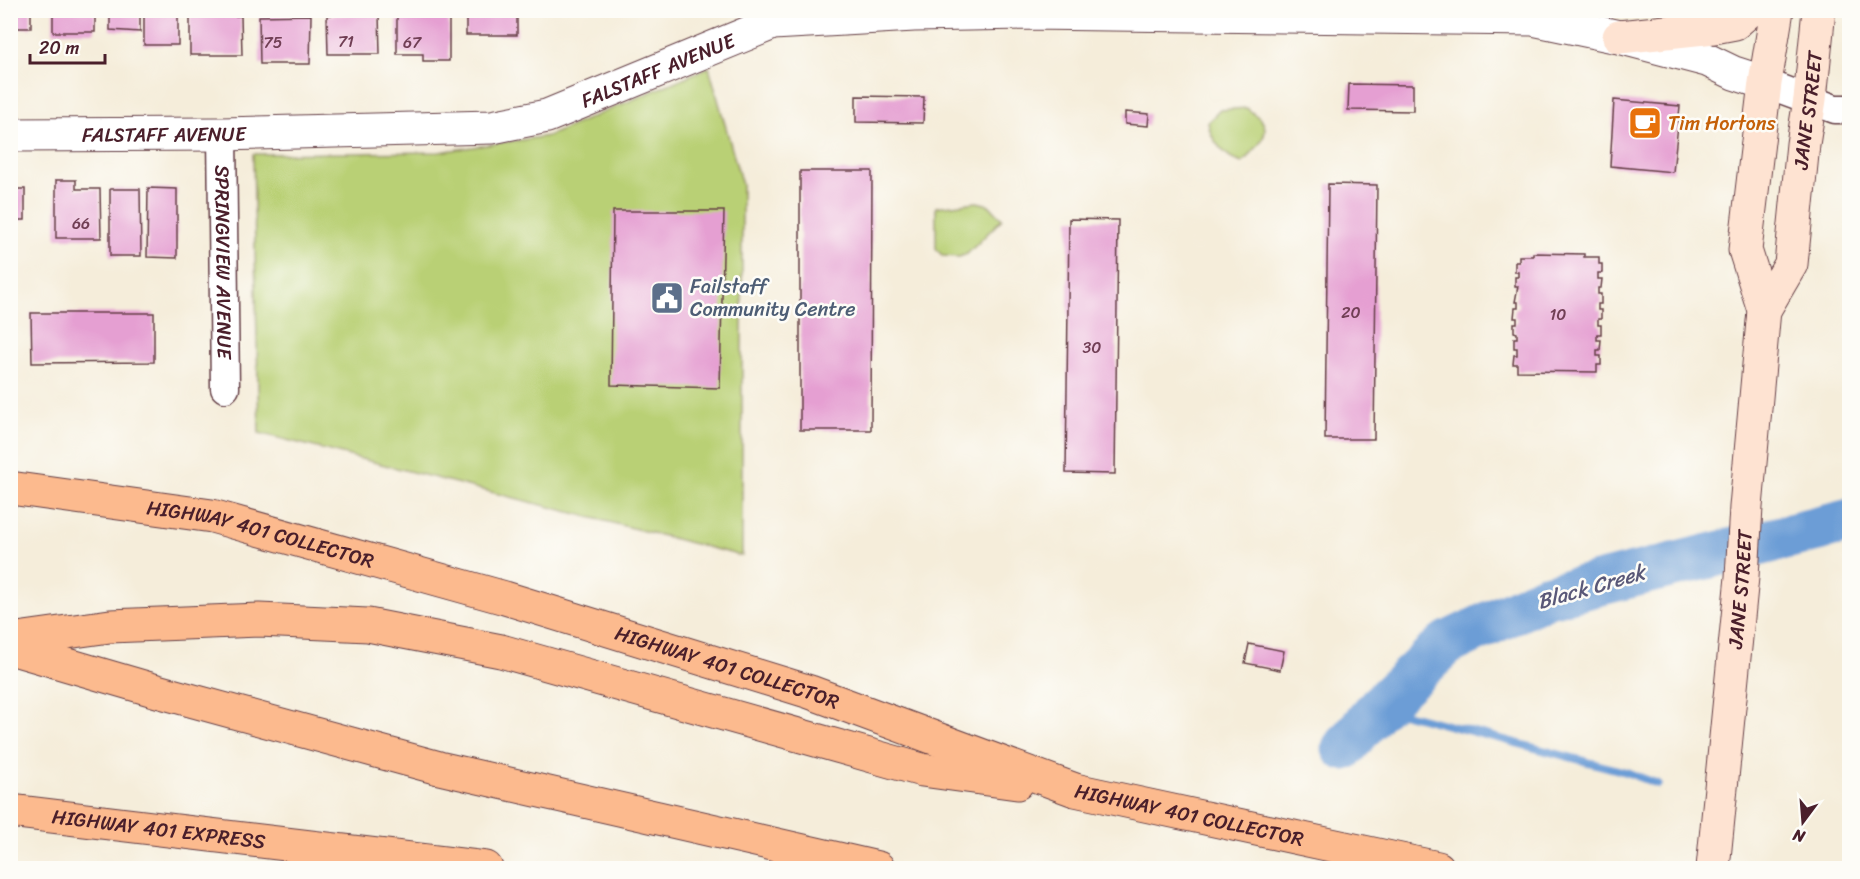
<svg xmlns="http://www.w3.org/2000/svg" width="1860" height="879" viewBox="0 0 1860 879" font-family="Sriracha,sans-serif">
  <style>
    .green { fill: #b9d075; stroke: #827850; stroke-width: 1.5 }
    .lines { fill: none; stroke-linecap: round; stroke-linejoin: round }
    .stream { stroke: #6c9dd6; stroke-width: 8 }
    .river { stroke: #6c9dd6; stroke-width: 45 }
    .building { fill: #e59fd2 }
    .minor-casing { stroke: #643e45; stroke-width: 31 }
    .tertiary-casing { stroke: #643e45; stroke-width: 35 }
    .secondary-casing { stroke: #643e45; stroke-width: 35 }
    .motorway-casing { stroke: #643e45; stroke-width: 35 }
    .minor { stroke: #fff; stroke-width: 28 }
    .tertiary { stroke: #fff; stroke-width: 33 }
    .secondary { stroke: #fee3d2; stroke-width: 33 }
    .motorway { stroke: #fcba8e; stroke-width: 33 }
    .labels { text-anchor: middle; stroke-width: 5; stroke-linejoin: round; paint-order: stroke }
    .number-label { font-size: 16px; fill: #713f55 }
    .street-label { font-size: 20px; fill: #4a1f2b; stroke: #fdfcf7 }
    .food-label { font-size: 20px; fill: #c56008; stroke: #fdfcf7; text-anchor: start }
    .service-label { font-size: 20px; fill: #4e5e75; stroke: #fdfcf7; text-anchor: start }
    .water-label { font-size: 21px; font-style: italic; fill: #595878; stroke: #fdfcf7 }
  </style>
  <rect width="100%" height="100%" fill="#fdfcf7"/>
  <filter id="ink" filterUnits="userSpaceOnUse"><feTurbulence type="fractalNoise" baseFrequency=".0167" numOctaves="2"/><feDisplacementMap in="SourceGraphic" scale="12" xChannelSelector="R" yChannelSelector="G"/><feConvolveMatrix kernelMatrix="1 2 1 2 8 2 1 2 1" color-interpolation-filters="sRGB"/></filter>
  <filter id="wash" filterUnits="userSpaceOnUse"><feTurbulence type="fractalNoise" baseFrequency=".008" numOctaves="4" result="noise"/><feDisplacementMap in="SourceGraphic" scale="24" xChannelSelector="R" yChannelSelector="G"/><feGaussianBlur stdDeviation="1.35" result="paint"/><feColorMatrix in="noise" values="0 0 0 0 0 0 0 0 0 0 0 0 0 0 0 0 0 1.4 0 .05"/><feComposite in="paint" operator="in"/></filter>
  <g filter="url(#wash)">
    <rect width="100%" height="100%" fill="#f5edda"/>
    <!-- green -->
    <path class="green" d="M709,67l33,118v371l-483,-123 -6,-279 186,-2 109,-16z
      M1247,108c4,4 11,8 15,13 11,15 -11,32 -20,42 -17,-6 -32,-23 -34,-41l12,-12z
      M977,202l12,3 13,14 -35,35 -8,3 -16,-1 -7,-7v-42z"/>
    <g class="lines">
      <!-- stream -->
      <path class="stream" d="M1379,707l247,65 32,12"/>
      <!-- river -->
      <path class="river" d="M1344,748l35,-41 67,-63 99,-47 305,-76"/>
    </g>
    <g id="blocks">
      <!-- building -->
      <path class="building" d="M10,10h21v18h-21z
        M53,10h42v22h-42z
        M110,10h30v22l-30,-2z
        M144,10h34v35h-34z
        M190,10h18v6h33l1,39h-52z
        M466,10h51v25h-51z
        M379,14l1,40h-52l-1,-39z
        M449,14v47h-26v-7h-26v-39z
        M311,15l-1,49h-50l-1,-48z
        M1349,84l64,1v26l-65,-1z
        M856,96l68,1 -1,26 -67,-1z
        M1614,100l66,6 -7,66 -63,-6z
        M1125,112l24,2 -1,12 -23,-2z
        M800,171h72l-1,259h-71z
        M56,180h20v9h24l1,49h-45z
        M1328,184l49,1 -3,254h-49z
        M148,188l29,1v69l-30,-1z
        M10,189h15v31h-15z
        M110,189h30l1,67h-31z
        M613,211h111l-4,177 -109,-3z
        M1069,219l49,1 -3,254 -49,-1z
        M1533,253l51,1v3h15v7h3v9h-4v6h4l-1,9h-3v6h3v10h-3v6h3v9h-3v6h3v9h-4v6h4l-1,10h-3v6h4v9h-4v7l-80,-1v-7h-4l1,-9h3v-7h-3v-10h3v-5l-3,-1v-9h3v-5h-3l1,-10h3v-6h-3l3,-16h-3v-9h3v-5h-3v-10h4v-6h14z
        M31,313h123v49l-122,1z
        M1249,644l35,7 -4,19 -35,-7z"/>
    </g>
  </g>
  <g filter="url(#ink)">
    <use href="#blocks" fill-opacity="0" stroke="#643e45" stroke-width="1.5"/>
    <g class="lines">
      <defs>
        <g id="minor">
          <path d="M1765,83l70,26h15"/>
          <path id="s1" d="M222,134l3,254"/>
        </g>
        <g id="tertiary">
          <path id="s2" d="M10,135l212,-1 270,-7 55,-11 226,-93 141,-8 114,-2 505,6 86,18 88,23 27,13 31,10"/>
        </g>
        <g id="secondary">
          <path d="M1619,37l95,-10 21,-4 15,-13"/>
          <path id="s3" d="M1764,310l27,-46 12,-120 7,-45 9,-89"/>
          <path id="s4" d="M1713,868l29,-291 4,-70 18,-197 -19,-60 20,-167 12,-73"/>
        </g>
        <g id="motorway">
          <path id="s5" d="M10,488l202,28 293,82 305,94 265,98 363,78"/>
          <path d="M10,640l100,-14 149,-6 109,5 133,26 421,119 95,13"/>
          <path d="M10,648l147,43 282,77 439,100"/>
          <path id="s6" d="M10,811l476,57"/>
        </g>
      </defs>
      <!-- minor casing -->
      <use href="#minor" class="minor-casing"/>
      <!-- tertiary casing -->
      <use href="#tertiary" class="tertiary-casing"/>
      <!-- secondary casing -->
      <use href="#secondary" class="secondary-casing"/>
      <!-- motorway casing -->
      <use href="#motorway" class="motorway-casing"/>
      <!-- minor -->
      <use href="#minor" class="minor"/>
      <!-- tertiary -->
      <use href="#tertiary" class="tertiary"/>
      <!-- secondary -->
      <use href="#secondary" class="secondary"/>
      <!-- motorway -->
      <use href="#motorway" class="motorway"/>
    </g>
  </g>
  <!-- icons -->
  <defs>
    <symbol id="cafe-square" viewBox="-11 -11 22 22"><rect x="-9" y="-9" width="18" height="18" rx="4" fill="#e8710a" stroke="#fdfcf7"/><path d="M-5.5-4.5H6V0H3Q3 3.5 0 3.5H-2.5Q-5.5 3.5-5.5 0ZM3-3.2v2h1.7v-2ZM-6 4.5H4V6H-6Z" fill="#fff"/></symbol>
    <symbol id="civic-square" viewBox="-11 -11 22 22"><rect x="-9" y="-9" width="18" height="18" rx="4" fill="#5c6f8a" stroke="#fdfcf7"/><path d="M-.6-6.5H3V-4.5H.6V-3L4-1V1h2V6H-6V1h2V-1L-.6-3ZM-1.2 2.5V6h2.4V2.5Z" fill="#fff"/></symbol>
  </defs>
  <g fill-rule="evenodd">
    <use href="#cafe-square" x="1626" y="104" width="38" height="38"/>
    <use href="#civic-square" x="648" y="279" width="38" height="38"/>
  </g>
  <g class="labels">
    <!-- number labels -->
    <g class="number-label">
      <text x="346" y="47">71</text>
      <text x="273" y="48">75</text>
      <text x="412" y="48">67</text>
      <text x="81" y="229">66</text>
      <text x="1351" y="318">20</text>
      <text x="1558" y="320">10</text>
      <text x="1092" y="353">30</text>
    </g>
    <!-- street labels -->
    <g class="street-label">
      <text dy="7" stroke="none"><textPath href="#s2" startOffset="658">FALSTAFF AVENUE</textPath></text>
      <text dy="7" stroke="none"><textPath href="#s3" startOffset="208">JANE STREET</textPath></text>
      <text dy="7" stroke="none"><textPath href="#s2" startOffset="154">FALSTAFF AVENUE</textPath></text>
      <text dy="7" stroke="none"><textPath href="#s1" startOffset="128">SPRINGVIEW AVENUE</textPath></text>
      <text dy="7" stroke="none"><textPath href="#s5" startOffset="255">HIGHWAY 401 COLLECTOR</textPath></text>
      <text dy="7" stroke="none"><textPath href="#s4" startOffset="280">JANE STREET</textPath></text>
      <text dy="7" stroke="none"><textPath href="#s5" startOffset="741">HIGHWAY 401 COLLECTOR</textPath></text>
      <text dy="7" stroke="none"><textPath href="#s5" startOffset="1227">HIGHWAY 401 COLLECTOR</textPath></text>
      <text dy="7" stroke="none"><textPath href="#s6" startOffset="150">HIGHWAY 401 EXPRESS</textPath></text>
    </g>
    <!-- food labels -->
    <g class="food-label">
      <text x="1668" y="130">Tim Hortons</text>
    </g>
    <!-- service labels -->
    <g class="service-label">
      <text x="690" y="293">Failstaff<tspan x="690" dy="23">Community Centre</tspan></text>
    </g>
    <!-- water labels -->
    <g class="water-label">
      <text transform="translate(1591 587) rotate(-16)" y="7">Black Creek</text>
    </g>
  </g>
  <!-- margin -->
  <rect width="1860" height="879" fill="none" stroke="#fdfcf7" stroke-width="36"/>
  <!-- north arrow -->
  <g transform="translate(1803 822) rotate(196)" stroke="#fdfcf7" stroke-width="4.5" paint-order="stroke">
  <path d="M0-4.5L10 22L0 15L-10 22Z" fill="#4a1f2b"/>
  <text y="-9" font-size="16" font-weight="bold" text-anchor="middle" fill="#4a1f2b">N</text>
  </g>
  <!-- scale -->
  <path d="M30 54v9h75v-9" fill="none" stroke="#4a1f2b" stroke-width="3"/>
  <text x="39" y="54" font-size="18" fill="#4a1f2b" stroke="#fdfcf7" stroke-width="4.5" paint-order="stroke">20 m</text>
</svg>
